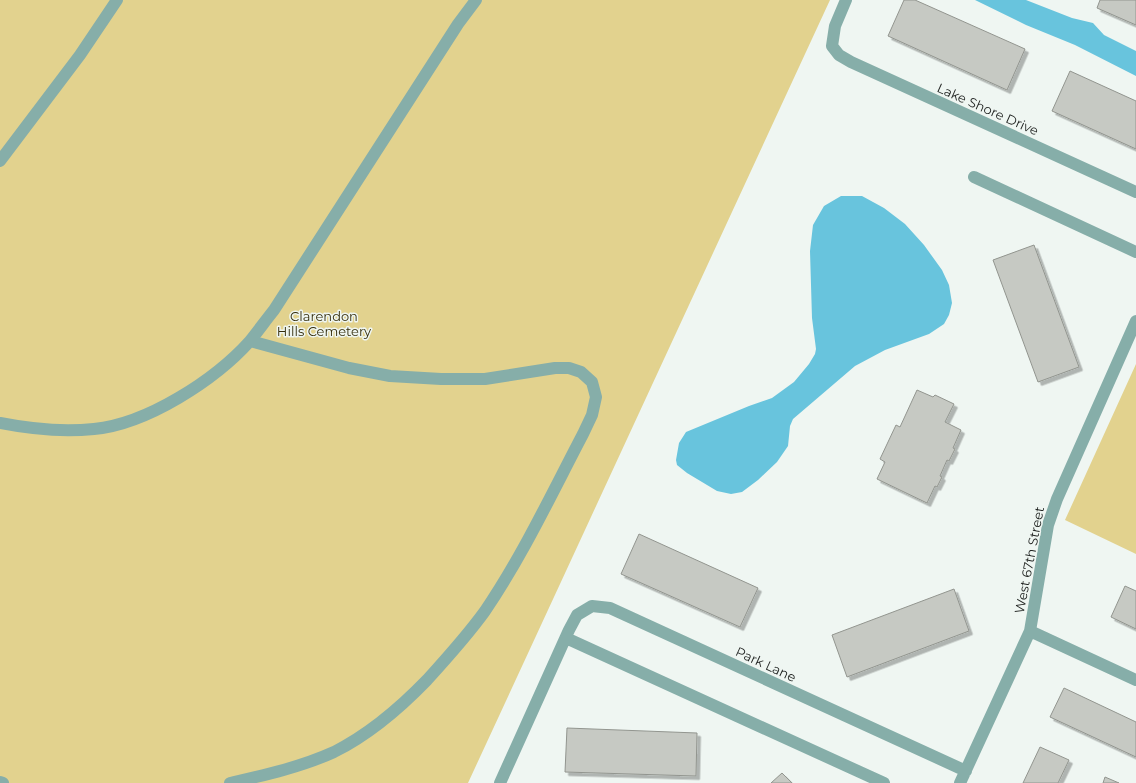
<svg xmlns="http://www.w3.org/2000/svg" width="1136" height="783" viewBox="0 0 1136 783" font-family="Montserrat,sans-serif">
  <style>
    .green { fill: #e2d28e }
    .water { fill: #68c4dd }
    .building { fill: #c6c9c3; stroke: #92958f; filter: url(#shadow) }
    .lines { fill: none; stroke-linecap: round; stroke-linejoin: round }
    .minor { stroke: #86aea9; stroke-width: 12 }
    .labels { text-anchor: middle; stroke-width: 3; stroke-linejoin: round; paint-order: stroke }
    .street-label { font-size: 13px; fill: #212422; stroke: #eff6f2 }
    .park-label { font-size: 13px; fill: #342d0b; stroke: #eff6f2 }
  </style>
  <defs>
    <filter id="shadow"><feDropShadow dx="3.5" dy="3.5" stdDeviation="0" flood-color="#0004"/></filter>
  </defs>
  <rect width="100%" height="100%" fill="#eff6f2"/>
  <!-- green -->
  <path class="green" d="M0,0h830l-362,783h-468z
    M1136,364v190l-71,-34z"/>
  <!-- water -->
  <path class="water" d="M975,0h51l46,18 21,5 11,12 32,16v25l-61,-31 -49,-20z
    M841,196h21l22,12 21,16 19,21 18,25 7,15 3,18 -3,12 -5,9 -15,10 -44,16 -30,16 -62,53 -3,7 -2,20 -11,16 -19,18 -16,12 -11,2 -14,-3 -30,-18 -10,-8 -1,-5 3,-17 7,-11 63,-26 23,-8 22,-16 15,-18 6,-10 1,-5 -4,-31 -2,-67 3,-26 11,-19z"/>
  <!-- building -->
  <path class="building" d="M904,0h11l110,49 -18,41 -119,-54z
    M1100,0h36v25l-39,-17z
    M1070,71l66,30v48l-84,-38z
    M1034,245l45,122 -41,15 -45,-122z
    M917,390l16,7 2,-2 19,9 -9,18 16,8 -8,18 2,1 -6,12 -2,-1 -7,16 2,1 -5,10 -2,-1 -8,17 -50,-24 8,-17 -5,-3 16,-34 4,2z
    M639,534l119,54 -18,39 -119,-53z
    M1125,586l11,5v38l-25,-12z
    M954,589l15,42 -122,46 -15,-42z
    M1064,688l72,34v35l-86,-40z
    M567,728l130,5 -1,43 -131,-4z
    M1040,747l29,13 -11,23h-35z
    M782,773l10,10h-21z
    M1105,777l14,6h-16z"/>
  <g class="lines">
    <!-- minor -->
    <path class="minor" d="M846,0l-11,26 -3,20 7,9 12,7 285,130
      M0,161l80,-106 37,-55
      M974,177l162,75
      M0,423c30,6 63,9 94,6 53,-5 121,-49 156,-88 8,-10 16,-21 24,-31l184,-286 18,-24
      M1030,631l106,49
      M566,638l318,145
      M0,782l3,1
      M230,783c35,-8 71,-16 104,-31 36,-18 65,-43 93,-72 20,-22 40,-44 58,-69 38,-56 67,-118 98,-177l9,-19 4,-18 -4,-15 -11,-10 -12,-4h-14l-70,11h-44l-51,-3 -41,-8 -99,-27
      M500,783l69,-153 8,-15 15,-9 18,2 356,163
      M960,783l70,-152 18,-106 9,-26 79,-178"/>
  </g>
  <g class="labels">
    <!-- street labels -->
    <g class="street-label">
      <text transform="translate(988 109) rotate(24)" y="5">Lake Shore Drive</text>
      <text transform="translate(1029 560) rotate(-79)" y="5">West 67th Street</text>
      <text transform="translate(766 664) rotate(25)" y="5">Park Lane</text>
    </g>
    <!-- park labels -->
    <g class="park-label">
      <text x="324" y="321">Clarendon<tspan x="324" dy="15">Hills Cemetery</tspan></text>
    </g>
  </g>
</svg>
